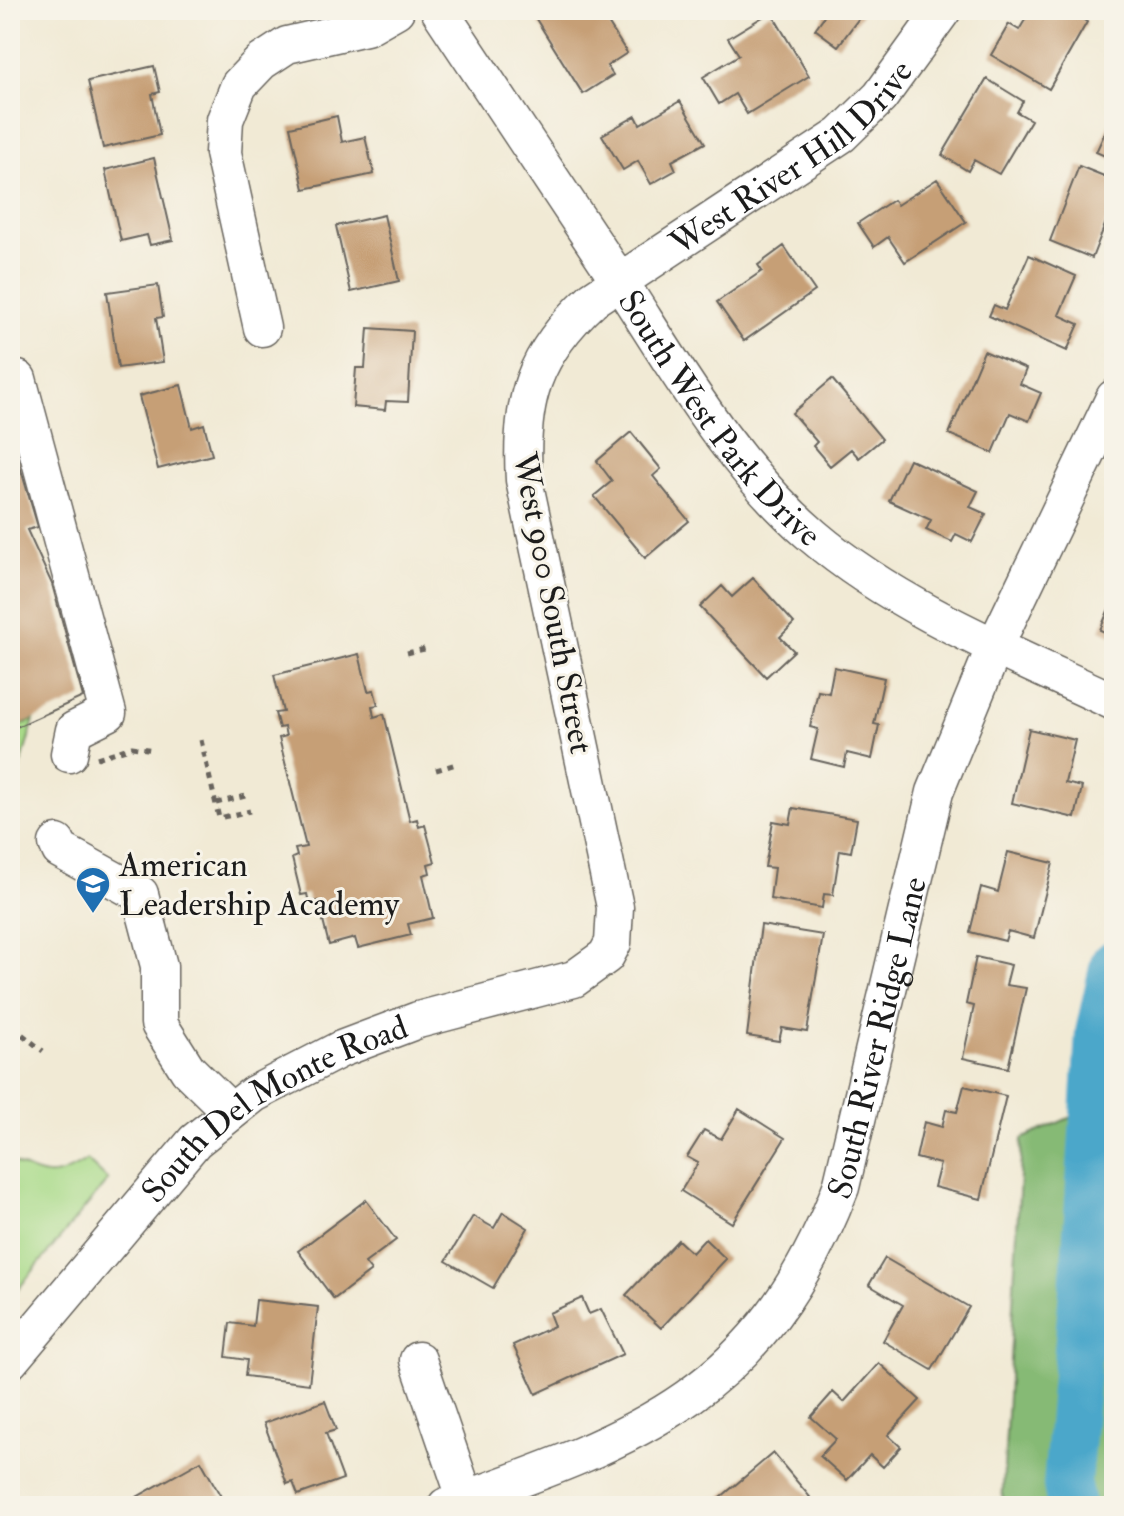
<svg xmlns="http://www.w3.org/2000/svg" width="1124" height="1516" viewBox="0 0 1124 1516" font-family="'IM FELL Double Pica',serif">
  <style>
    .green { fill: #a8da88; stroke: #627b52; stroke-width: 2 }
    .forest { fill: #86ba74; stroke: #516b48; stroke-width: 2 }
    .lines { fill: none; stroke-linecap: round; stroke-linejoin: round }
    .river { stroke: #4ba7ca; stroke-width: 48 }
    .building { fill: #c69f76 }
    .minor-casing { stroke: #67645d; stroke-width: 39 }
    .path { stroke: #67645d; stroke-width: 5; stroke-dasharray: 6 6; stroke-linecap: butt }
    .minor { stroke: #fff; stroke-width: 36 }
    .labels { text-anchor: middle; stroke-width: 6; stroke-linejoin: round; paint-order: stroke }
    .street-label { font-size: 34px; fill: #1c1c1c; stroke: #f7f3e8 }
    .poi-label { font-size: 34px; fill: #1c1c1c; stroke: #f7f3e8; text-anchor: start }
  </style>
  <rect width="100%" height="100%" fill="#f7f3e8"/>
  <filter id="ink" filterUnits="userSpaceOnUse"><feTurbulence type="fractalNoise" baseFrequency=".0125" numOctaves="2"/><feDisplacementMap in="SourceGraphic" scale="16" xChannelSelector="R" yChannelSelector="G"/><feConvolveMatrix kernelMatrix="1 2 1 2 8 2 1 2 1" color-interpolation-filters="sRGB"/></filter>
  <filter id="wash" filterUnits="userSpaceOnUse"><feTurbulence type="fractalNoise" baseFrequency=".006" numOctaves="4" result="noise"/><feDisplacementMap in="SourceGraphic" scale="32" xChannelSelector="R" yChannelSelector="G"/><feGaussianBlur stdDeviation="1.8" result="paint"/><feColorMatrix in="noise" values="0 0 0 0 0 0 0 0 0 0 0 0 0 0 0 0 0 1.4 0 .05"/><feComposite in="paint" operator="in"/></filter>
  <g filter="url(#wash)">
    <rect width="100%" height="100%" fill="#f1ead5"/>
    <!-- green -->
    <path class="green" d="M34,720l-24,82v-72z
      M1114,975v531h-21l-10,-454z
      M87,1160l21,20 -98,119v-138c34,16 42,22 77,-1z"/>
    <!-- forest -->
    <path class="forest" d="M1114,998v508h-112l20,-367 78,-35z"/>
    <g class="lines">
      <!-- river -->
      <path class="river" d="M1071,1506l-4,-21 18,-219 14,-233 15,-69"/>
    </g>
    <g id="blocks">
      <!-- building -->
      <path class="building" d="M536,10h64l27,43 -20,13 6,9 -30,19 -47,-75 4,-3z
        M818,10h47l-27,36 -23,-17 10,-14z
        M1031,10h36l20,12 -38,67 -58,-34 18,-31 10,6z
        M771,12l38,64 -62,38 -12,-20 -16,10 -16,-27 36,-22 -11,-17z
        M154,66l6,26 -8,2 8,41 -57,13 -15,-67z
        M987,79l36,22 -6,11 14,8 -32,54 -25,-14 -6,11 -26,-16z
        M680,101l25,42 -33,18 4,9 -25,14 -13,-23 -15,9 -21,-35 34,-19 4,8z
        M1114,113v47l-18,-8z
        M337,116l5,26 23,-5 9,37 -70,15 -14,-62z
        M154,158l19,82 -23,5 -3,-10 -26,6 -16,-71z
        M1079,166l35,14v34l-4,-2 -18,46 -42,-17z
        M937,179l29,43 -61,40 -17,-25 -14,10 -16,-24 35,-23 4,5z
        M384,215l15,66 -48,11 -15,-66z
        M784,246l31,45 -71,50 -27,-39 45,-31 -4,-6z
        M1029,255l47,21 -17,39 20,9 -12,27 -78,-35 5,-11 11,5z
        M158,285l5,32 -7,1 7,44 -45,6 -11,-76z
        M368,328l44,3 -4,71 -22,-1 -1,9 -32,-3 3,-39h9z
        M984,351l42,18 -6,15 21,9 -12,28 -19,-8 -17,40 -44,-19z
        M832,379l50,60 -23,19 -8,-9 -21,17 -17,-20 4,-4 -25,-29z
        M181,385l11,43 12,-4 8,31 -54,14 -19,-73z
        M631,432l30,37 -8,7 36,45 -44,37 -51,-62 18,-15 -15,-20z
        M10,433l28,94 -11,3 25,54 31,113 -73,33z
        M909,459l69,32 -8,16 16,7 -14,28 -16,-8 -4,8 -26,-12 5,-10 -42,-19z
        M753,578l41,45 -14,14 14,14 -28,26 -66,-70 22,-21 10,11z
        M1114,597v39l-14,-6z
        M359,654l9,37 6,-1 4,15 -6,1 2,11 10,-3 26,107 7,-2 2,8 6,-2 10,37 -7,2 2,9 -7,2 10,43 -25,6 3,11 -53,13 -3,-10 -26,7 -11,-44 -9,2 -2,-9 -6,1 -9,-37 5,-2 -2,-7 11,-2 -27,-109 7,-2 -2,-9 -5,1 -4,-15 8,-1 -9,-37z
        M834,667l50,11 -10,46 5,1 -7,34 -25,-6 -3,14 -33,-8 7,-30 -8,-2 8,-36 11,2z
        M1029,729l46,11 -10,43 17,4 -7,31 -63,-15z
        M793,808l64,11 -6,33 -11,-2 -7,45 -9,-1 -2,14 -52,-9 4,-31 -9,-1 8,-46 17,3z
        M1008,852l45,11 -19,75 -26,-7 -3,10 -35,-9 11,-45 17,5z
        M761,925l62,10 -16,97 -25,-4 -3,13 -32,-5z
        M976,957l35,8 -5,20 20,3 -18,80 -45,-10 11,-52 -8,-2z
        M964,1086l42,10 -25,103 -47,-12 6,-23 -24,-6 8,-36 18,5 4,-17 11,2z
        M739,1109l46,29 -53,85 -51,-32 17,-28 -11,-6 17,-27 17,9z
        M366,1200l30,40 -31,23 6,8 -37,28 -36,-48z
        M503,1212l25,16 -35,60 -47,-27 27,-45 21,12z
        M705,1239l21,20 -65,69 -35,-33 52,-55 14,13z
        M885,1258l84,49 -37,63 -49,-29 20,-36 -34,-20z
        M582,1298l7,16 12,-5 22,45 -87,40 -23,-49 41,-19 -5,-13z
        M256,1300l62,7 -9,77 -64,-8 2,-16 -21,-3 4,-34 23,3z
        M879,1363l41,37 -32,35 13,12 -18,20 -13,-12 -23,25 -27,-24 16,-17 -25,-22 22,-25 11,10z
        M325,1401l11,29 -10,3 17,46 -45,16 -5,-13 -6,2 -23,-61z
        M773,1453l37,44 -11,9h-83l-2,-3z
        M201,1461l23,41 -7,4h-75l-5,-9z"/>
    </g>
  </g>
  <g filter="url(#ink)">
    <use href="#blocks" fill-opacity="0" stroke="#67645d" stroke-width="2"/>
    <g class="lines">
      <defs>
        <g id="minor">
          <path id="s1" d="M439,10c60,91 121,181 181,272 57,88 112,185 193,254 84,72 201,119 301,166"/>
          <path d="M262,328l-39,-175 2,-33 14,-35 22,-23 26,-17 79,-18 30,-17"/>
          <path d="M10,383l8,-4 90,334 -34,17 -5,24"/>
          <path d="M57,843l3,7 80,44 19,72v58l29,46 43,42"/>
          <path d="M418,1360l50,146"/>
          <path id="s2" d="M10,1361l185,-220 59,-47 87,-45 77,-29 156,-41 32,-23 7,-13 2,-36 -91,-427c-5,-80 9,-126 69,-181l248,-164 39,-38 63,-87"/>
          <path id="s3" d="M446,1506c194,-69 316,-112 395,-319l94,-395 60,-146 119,-248"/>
        </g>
      </defs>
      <!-- minor casing -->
      <use href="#minor" class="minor-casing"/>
      <!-- path -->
      <path class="path" d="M407,653l22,-5
        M201,740l18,78 31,-7
        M97,758l35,-11 23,3
        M436,770l20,-6
        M216,803l30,-7
        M10,868l10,3
        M13,1027l30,24
        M10,1080l7,5"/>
      <!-- minor -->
      <use href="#minor" class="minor"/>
    </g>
  </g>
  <!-- icons -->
  <defs>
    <symbol id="school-pin" viewBox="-11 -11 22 30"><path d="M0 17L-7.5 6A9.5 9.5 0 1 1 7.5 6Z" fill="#1f6fb2" stroke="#f7f3e8"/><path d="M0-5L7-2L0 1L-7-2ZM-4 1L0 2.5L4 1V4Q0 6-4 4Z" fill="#fff"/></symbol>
  </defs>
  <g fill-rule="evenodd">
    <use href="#school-pin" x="73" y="864" width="40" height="54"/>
  </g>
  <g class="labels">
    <!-- street labels -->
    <g class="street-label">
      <text dy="12" stroke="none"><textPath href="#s2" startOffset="1678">West River Hill Drive</textPath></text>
      <text dy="12" stroke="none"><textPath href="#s1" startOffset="496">South West Park Drive</textPath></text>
      <text transform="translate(554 603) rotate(79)" y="12">West 900 South Street</text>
      <text dy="12" stroke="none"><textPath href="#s3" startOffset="684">South River Ridge Lane</textPath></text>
      <text dy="12" stroke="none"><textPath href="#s2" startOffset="372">South Del Monte Road</textPath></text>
    </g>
    <!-- poi labels -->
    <g class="poi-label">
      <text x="119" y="876">American<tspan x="119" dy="39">Leadership Academy</tspan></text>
    </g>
  </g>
  <!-- margin -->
  <rect width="1124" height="1516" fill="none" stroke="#f7f3e8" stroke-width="40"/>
</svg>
